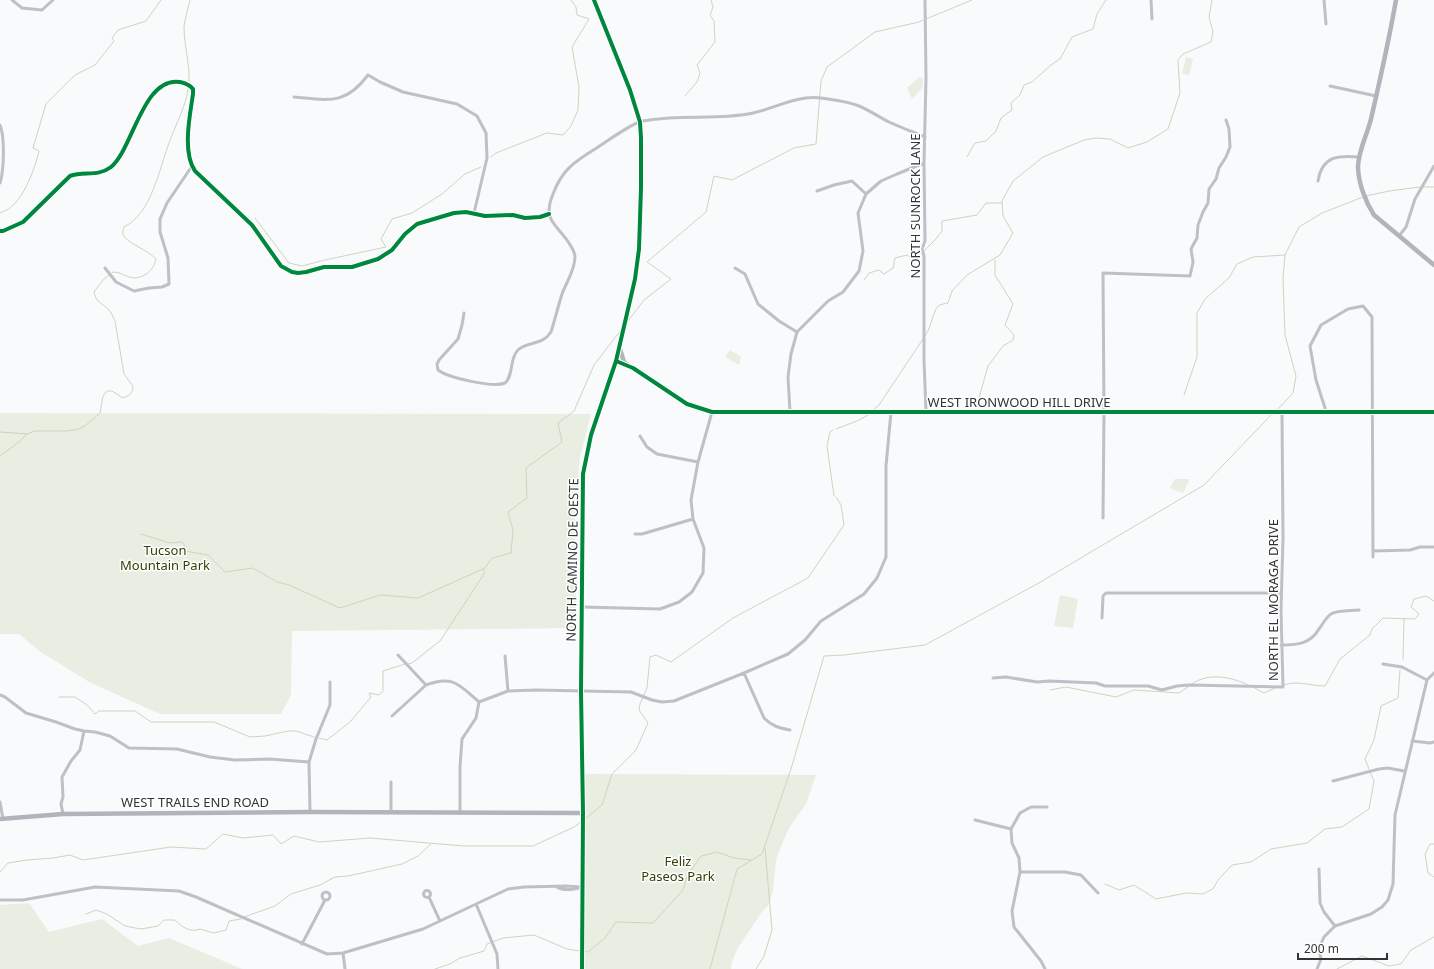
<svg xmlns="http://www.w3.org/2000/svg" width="1434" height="969" viewBox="0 0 1434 969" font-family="'Noto Sans',sans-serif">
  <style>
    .green { fill: #e9eee2 }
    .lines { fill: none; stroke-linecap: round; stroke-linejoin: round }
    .stream { stroke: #cdd5bc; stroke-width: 1 }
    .street { stroke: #bdc0c5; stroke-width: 3 }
    .secondary { stroke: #b1b5bb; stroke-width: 4.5 }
    .cycleway-casing { stroke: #fff; stroke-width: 6 }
    .cycleway { stroke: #00873e; stroke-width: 4 }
    .labels { text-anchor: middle; stroke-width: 3; stroke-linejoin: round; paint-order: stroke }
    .street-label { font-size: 13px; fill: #323335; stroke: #fff }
    .park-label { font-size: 13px; fill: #343f02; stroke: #fff }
  </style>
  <rect width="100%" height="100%" fill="#f8fafc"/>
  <!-- green -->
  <path class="green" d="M1186,57l7,2 -4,16 -7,-2z
    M919,77l4,1v9l-11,12 -5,-11z
    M730,350l11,7 -2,8 -14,-8z
    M0,413l591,1 -11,43 -5,58 1,113 -284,3 -1,64 -10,19h-121l-69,-31 -52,-32 -20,-17h-19z
    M1175,479h15l-7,14 -13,-5z
    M1060,595l18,4 -5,29 -19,-2z
    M585,774l231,1 -10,29 -17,24 -9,21 -4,11 -3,30 -5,16 -7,7 -23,35 -6,13 -1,8h-146z
    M29,903l20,29 53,-13 36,27 31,-8 73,31h-242v-64z"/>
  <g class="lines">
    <!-- stream -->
    <path class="stream" d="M926,19l46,-19
      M685,96l12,-14 3,-9 -3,-8 18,-23 -1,-21 -4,-6 3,-8 -2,-7
      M491,157l5,-4 51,-20 16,2 8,-9 7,-16 1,-23 -7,-40 17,-28 -12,-4 -1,-8 -5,-7
      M967,157l8,-14 11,-2 10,-10 5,-13 11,-8 -1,-7 9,-8 4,-10 8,-3 19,-17 9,-6 12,-22 21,-8 4,-15 9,-14
      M1423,187h11
      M1366,196l23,-5 31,-4
      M0,213c4,-2 8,-3 11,-6 14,-11 24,-39 28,-56l-6,-3 13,-44 29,-29 20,-10 19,-24 -2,-3 6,-8 28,-9 15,-21
      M255,218l34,45 13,3 23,-6 61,-13 -5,-8 11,-20 20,-6 30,-19 23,-20 16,-7
      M924,251l11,-11 7,-9v-10l35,-6 9,-12h16
      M112,273l1,-1c7,0 10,3 16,5 12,4 25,-6 27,-18 -8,-9 -27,-15 -32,-23 -2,-3 -1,-6 0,-9 28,-14 35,-58 45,-84 7,-20 19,-40 20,-61 1,-18 -5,-37 -5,-55 1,-9 4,-19 6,-27
      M864,280l5,-7 10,-3 5,4 9,-6 2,-10 12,-3 4,3 11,-6
      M628,321l16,-21 27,-21 -24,-17 59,-50 8,-36 18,4 62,-32 22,-4 5,-63 6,-14 48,-35 44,-10 4,-2
      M925,336c6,-8 8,-24 13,-30 3,-2 6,-2 10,-3l4,-12 15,-16 33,-20 13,-22 -10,-17 -1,-15 11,-20 30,-24 41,-17 12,-2 14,1 18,9 19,-6 21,-13 12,-36 -2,-33 5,-6 28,-12 2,-10 -4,-15 3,-17
      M1184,395l13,-38v-44l8,-14 24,-21 8,-14 16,-7 32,-2
      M977,405l11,-39 15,-20 10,-6 1,-5 -9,-10 8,-21 -18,-29v-15
      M873,410l6,-5 44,-66
      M1276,411l17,-18 3,-17 -11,-41 -2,-57 2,-23 14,-28 23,-14 41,-16
      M836,429l21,-8 13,-7
      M833,430l-3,2 -3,14 7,50
      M0,432l27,2
      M0,456l19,-14 8,-8 8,-3h32l12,-2 7,-4 14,-12 3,-17 4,-5h5l11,7c6,-2 10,-5 10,-12l-9,-12 -9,-53c-2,-4 -3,-8 -7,-12 -7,-7 -11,-5 -14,-17l8,-11 7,-6
      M141,534l29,9 12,-1 3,4v5l23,4 17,17 28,-4 24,14 12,3 51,23 40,-13 38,3 65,-29
      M1403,659l1,-40
      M408,664l4,-1 28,-22 44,-67v-5l8,-11 19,-5 2,-23 -5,-18 19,-14 -1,-30 36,-26 -4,-19 16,-12 20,-46 27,-35
      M1192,684c16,-12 40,-7 56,1
      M1284,685c11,-5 28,1 41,1l15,-27 30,-24 2,-6 11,-11 32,1 4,-5 -8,-7 3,-8 12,-3 8,5
      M1253,687l11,6 11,-5
      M1050,690l16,-3 50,10 18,-7 45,3 9,-6
      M59,697h16l12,8 8,9 4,-3h36l16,11h63l36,15 15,-1 23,-5h8l18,6
      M319,738l8,2 23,-18 21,-25 -2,-4 10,2 4,-4v-20l22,-7
      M1369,769l-4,-10 9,-19 7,-34 17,-8 2,-28
      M585,819l17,-14 10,-31 24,-24 12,-27 -9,-13 1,-6 7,-16 3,-31 6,-2 15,7 62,-44 75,-40 36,-53 -3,-20 -5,-8
      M1434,844h-4l-5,10 3,19 6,4
      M0,872l8,-9 19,-3 26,-2 17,-3 13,5 88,-13 35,2 17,-15 20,4 30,-3 8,9 13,-8 25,6 51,-4 94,8h69l41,-19 7,-5
      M1105,884l14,6 15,-5 22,14 30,-6 17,1 10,-5 5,-9 14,-15 19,-3 20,-13 36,-6 18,-14 17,-2 27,-18 5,-28 -4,-9
      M86,914l10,-4 11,4 18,12 16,3 17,-3 6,-6h11c7,7 15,13 25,9l14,4 12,-3 3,-9 12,-2
      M244,917l31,-11 16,-12 29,-9 15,-8 13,-1 54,-12 16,-8 13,-12
      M585,951l3,1 17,-14 11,-16 37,1 30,-33 4,-14 14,-20 16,-4 17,6 17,2
      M435,969l15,-5 10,-6 24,-7 3,-7 16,-6 31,-3 33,14 13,2
      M710,969l27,-100 25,-15 29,-85 33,-113 20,-1 81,-10 112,-61 167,-99 68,-71
      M756,969l8,-13 8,-26 -7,-82
      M1337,969l25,-13 27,10 12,-2 10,-14 23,-13"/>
    <!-- street -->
    <path class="street" d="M12,0l10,8 20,2 11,-10
      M925,0l1,78 -2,85 1,78 -3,8 2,7v104l2,52
      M1151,0l1,19
      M1324,0l2,24
      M1330,86l46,10
      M294,97c34,3 51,9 74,-22l12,7 23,10 54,12 20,12 9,17 1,25 -13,55
      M0,125c5,12 4,45 0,58
      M1318,181c4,-25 20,-26 41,-24
      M817,191l17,-6 18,-4 14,13 15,-13 16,-7 27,-11
      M0,231h3l20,-9 47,-46c14,-5 28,1 41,-9 22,-18 32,-91 69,-85 5,1 10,3 13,7v5c-3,21 -11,58 2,77l57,54 29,41 11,6 6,1 8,-1 18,-5h28l26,-8 14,-9 13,-16 12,-10 37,-11 12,-1 19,4 28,-1 12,3 15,-1 9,-3
      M1399,236l7,-9 9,-28 19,-33
      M105,268l11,14 18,9 15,-3 13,-1 7,-3 -1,-26 -8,-26v-13l7,-16 25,-37
      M735,268l10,6 13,30 21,17 18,11
      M464,313l-2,12 -4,14 -19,21 -2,4 1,6c11,8 55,18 67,13 9,-8 4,-24 13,-33 10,-9 24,-4 33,-18 4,-13 7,-25 11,-38 4,-11 13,-24 13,-37 0,-5 -3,-9 -6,-14 -13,-20 -27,-22 -16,-49 9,-24 21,-32 42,-45 14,-9 30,-21 44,-27 9,-3 20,-3 30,-4 28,-2 57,1 84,-5 23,-5 43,-18 68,-15 12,2 26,3 38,8 10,4 20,11 30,16 11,5 24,10 36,15
      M1326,411l-10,-31 -6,-34 11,-21 27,-16 15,-3 9,11 1,240
      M790,412l-2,-35 3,-23 6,-22 31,-31 15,-9 16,-21 4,-20 -5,-38 8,-19
      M640,436l7,11 10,7 41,8
      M1103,518l1,-106 -1,-139 87,3 3,-14 -2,-13 6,-11 1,-13 5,-13 5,-9 1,-14 7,-10 3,-11 7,-11 4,-10 -1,-18 -3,-9
      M635,534h7l51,-15
      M1373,551l37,-1 10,-3h14
      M582,607l78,2 19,-7 13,-10 11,-19 1,-25 -11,-29 -2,-19 7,-38 14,-50
      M1102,618l1,-22 3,-3h175
      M1281,645c17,0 29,-1 38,-16 4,-5 7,-12 12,-15 7,-4 20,-3 28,-4
      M398,655l28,30c28,-10 33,0 53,17
      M505,656l3,35
      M1383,664l19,3 25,13
      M744,673l20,45c8,8 15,10 26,12
      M993,678l13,-1 31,5 12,-1 47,2 9,3h43l14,4 15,-4 12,-1 94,2 -2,-77 2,-72 -1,-126
      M0,695l5,2 21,16 30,9 19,7 9,2 11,1 15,4 19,12 48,1 33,8 25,3 34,-1 40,3
      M392,716l34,-31
      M1412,741l18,2 4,-1
      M1333,781l46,-12 9,-1 16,3
      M0,802l3,17
      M310,812l-1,-50 7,-23 14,-34v-23
      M391,812v-30
      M460,812v-45l2,-28 14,-21 3,-16 29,-11 28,-1 95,2 21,8 10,2 12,-1 70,-28 44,-19 17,-14 16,-19 43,-27 13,-16 9,-21v-91l5,-54
      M63,814l-2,-10 2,-7 -1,-20 9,-16 9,-11 4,-19
      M975,820l36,9
      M1319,869l1,34 4,9 11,14
      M1020,872h45l16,3 17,18
      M557,887c7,5 18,2 25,0
      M423.5 894a3.5 3.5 0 1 1 7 0a3.5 3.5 0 1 1-7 0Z
      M322 896a4 4 0 1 1 8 0a4 4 0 1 1-8 0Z
      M429,897l11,24
      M0,900h23l72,-13 84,4 17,6 131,57 16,-1 80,-24 85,-40 16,-2 42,-1 16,1
      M476,904l21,50 1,15
      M302,944l23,-44
      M343,953l2,16
      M1045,969l-4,-8 -27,-34 -2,-16 8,-39 -1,-14 -7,-15 -1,-14 9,-16 11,-6h16
      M1317,969l4,-10 -2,-11 5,-11 11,-11 36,-12 11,-7 6,-7 5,-16 2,-69 32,-135 7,-7"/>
    <!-- secondary -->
    <path class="secondary" d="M1396,0c-7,40 -16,80 -25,119 -4,16 -12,30 -13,47 0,16 7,35 16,49l60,50
      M620,349l4,13 4,3
      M616,361l17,7 54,36 25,8h722
      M0,819l63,-5 247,-2 273,1
      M582,969l1,-156 -2,-122 2,-217 8,-39 25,-74 19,-82 4,-30 2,-61v-50l-1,-16 -10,-32 -36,-90"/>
    <defs>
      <path id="cycleway" d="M0,231h3l20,-9 47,-46c14,-5 28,1 41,-9 22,-18 32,-91 69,-85 5,1 10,3 13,7v5c-3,21 -11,58 2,77l57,54 29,41 11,6 6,1 8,-1 18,-5h28l26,-8 14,-9 13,-16 12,-10 37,-11 12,-1 19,4 28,-1 12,3 15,-1 9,-3
        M616,361l17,7 54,36 25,8h722
        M582,969l1,-156 -2,-122 2,-217 8,-39 25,-74 19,-82 4,-30 2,-61v-50l-1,-16 -10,-32 -36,-90"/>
    </defs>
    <!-- cycleway casing -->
    <use href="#cycleway" class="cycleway-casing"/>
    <!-- cycleway -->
    <use href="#cycleway" class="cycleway"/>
  </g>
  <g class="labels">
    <!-- street labels -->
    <g class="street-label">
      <text transform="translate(915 206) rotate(-90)" y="5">NORTH SUNROCK LANE</text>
      <text x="1019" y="407">WEST IRONWOOD HILL DRIVE</text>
      <text transform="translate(572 560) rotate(-89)" y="5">NORTH CAMINO DE OESTE</text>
      <text transform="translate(1273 600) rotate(-90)" y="5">NORTH EL MORAGA DRIVE</text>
      <text x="195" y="807">WEST TRAILS END ROAD</text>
    </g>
    <!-- park labels -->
    <g class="park-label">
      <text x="165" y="555">Tucson<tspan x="165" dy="15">Mountain Park</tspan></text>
      <text x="678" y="866">Feliz<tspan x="678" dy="15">Paseos Park</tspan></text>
    </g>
  </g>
  <!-- scale -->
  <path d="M1298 953v6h89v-6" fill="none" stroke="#323335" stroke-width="2"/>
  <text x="1304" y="953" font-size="12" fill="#323335" stroke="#ffffff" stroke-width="3" paint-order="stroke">200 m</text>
</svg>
